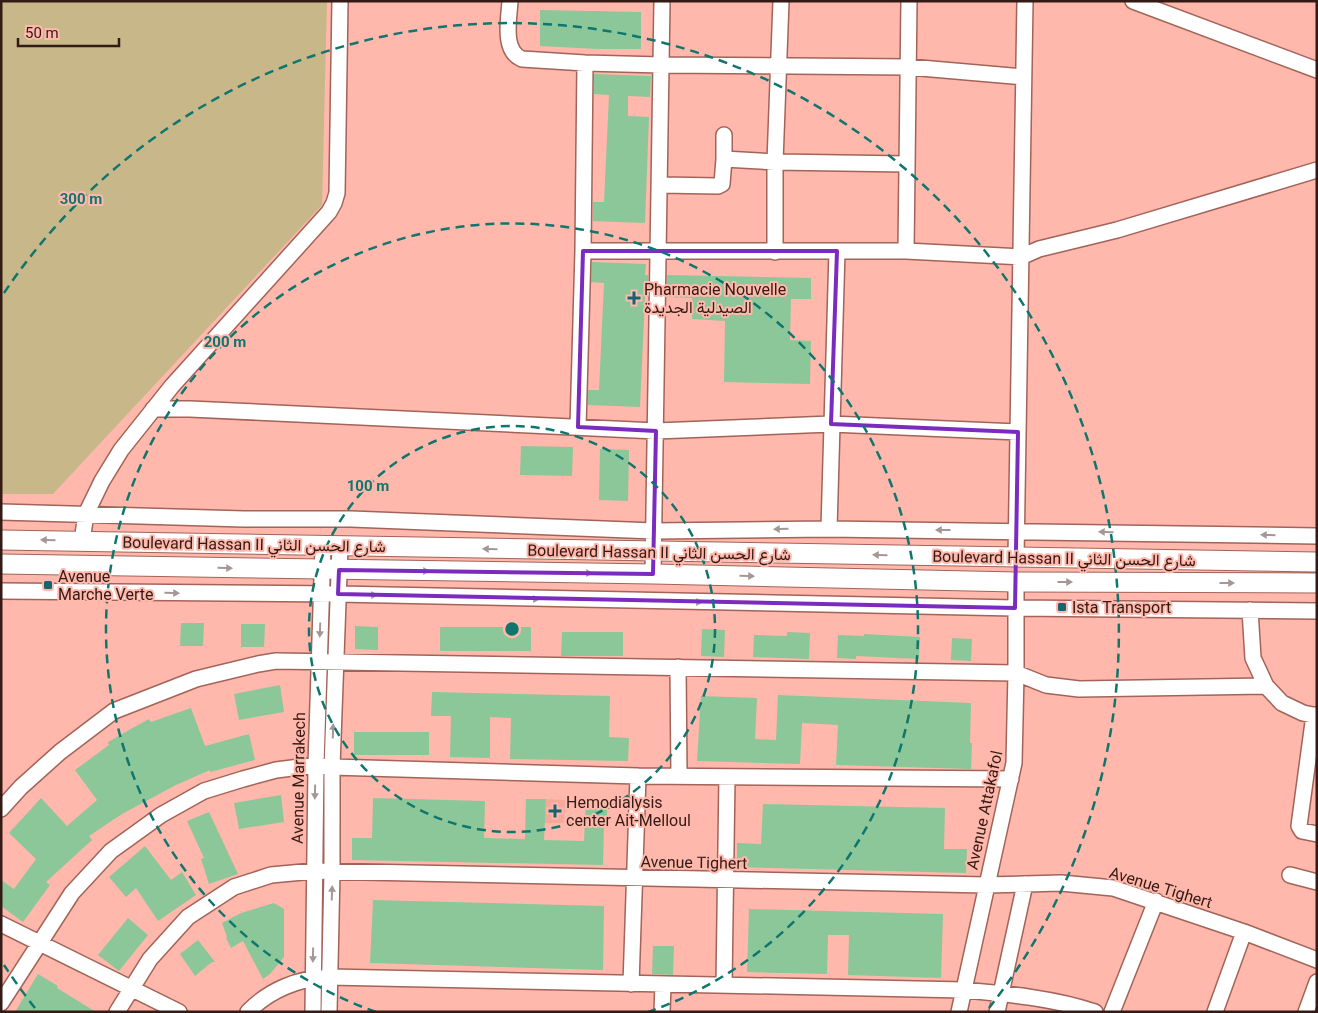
<svg xmlns="http://www.w3.org/2000/svg" width="1318" height="1013" viewBox="0 0 1318 1013" font-family="Roboto,Vazirmatn,sans-serif">
  <style>
    .built { fill: #f6a99b }
    .green { fill: #c8b788 }
    .building { fill: #8cc799 }
    .lines { fill: none; stroke-linecap: round; stroke-linejoin: round }
    .minor-casing { stroke: #a26358; stroke-width: 18 }
    .major-casing { stroke: #a26358; stroke-width: 21 }
    .minor { stroke: #fff; stroke-width: 15 }
    .major { stroke: #fff; stroke-width: 19 }
    .oneway { fill: #a39896 }
    .marked { fill: none; stroke: #7b2cbf; stroke-width: 4; stroke-linejoin: round }
    .ring { fill: none; stroke: #0f766e; stroke-width: 2.5; stroke-dasharray: 9 6 }
    .poi-dot { fill: #18636f; stroke: #ffb8ab; stroke-width: 2 }
    .labels { text-anchor: middle; stroke-width: 4; stroke-linejoin: round; paint-order: stroke }
    .poi-label { font-size: 16px; fill: #331a15; stroke: #ffb8ab; text-anchor: start }
    .street-label { font-size: 16px; fill: #331a15; stroke: #ffb8ab }
    .centre { fill: #0f766e; stroke: #ffb8ab; stroke-width: 2.5 }
    .ring-label { font-size: 15px; text-anchor: middle; font-weight: bold; fill: #0f766e; stroke: #ffb8ab; stroke-width: 4; stroke-linejoin: round; paint-order: stroke }
  </style>
  <rect width="100%" height="100%" fill="#ffb8ab"/>
  <!-- built -->
  <path class="built" d="M546,799l19,1 -1,23h-19z"/>
  <!-- green -->
  <path class="green" d="M1,1h326l-5,204 -269,289h-52z"/>
  <!-- building -->
  <path class="building" d="M540,10l101,2v37h-43l-58,-3z
    M594,74l57,2 -1,21 -22,-1v20l21,1 -4,106 -52,-2v-19h11l5,-107 -15,-1z
    M592,262l54,2 -1,11h3v22h-3l-5,110 -52,-2v-15h11l5,-107 -13,-1z
    M667,275l144,3v21h-20l-1,41 21,1 -1,43 -86,-2 1,-61 -33,-2v-21l-25,-1z
    M521,446l52,1 -1,29 -52,-1z
    M600,449l29,1 -1,51 -29,-1z
    M181,623h23l-1,23h-23z
    M241,624h24l-1,23h-23z
    M355,626l23,1v23l-23,-1z
    M440,627h91v24h-91z
    M702,629l23,1 -1,27 -23,-1z
    M562,632h61v24h-62z
    M787,632l23,1 -1,26 -56,-2 1,-22 33,1z
    M864,634l56,3 -1,22 -63,-3v3l-19,-1 1,-23 26,1z
    M952,638l20,1 -1,22 -20,-1z
    M280,685l4,27 -45,8 -5,-26z
    M432,692l178,4 -1,41 20,1 -1,23 -118,-2 1,-41 -21,-1v41l-40,-1 1,-41h-20z
    M778,695l193,8 -1,40h2l-1,26 -135,-4 2,-40 -36,-2 -2,41 -103,-3 4,-65 56,2 -2,41 21,1z
    M191,708l14,38 44,-12 6,26 -45,12v-2l-34,15 -54,29 -33,22 3,4 -46,42 4,3 -27,37 -22,-16v-26l13,9 22,-30 -27,-26 32,-35 26,28 30,-26 -22,-30 34,-25 -1,-3 21,-12 20,-11 2,3z
    M354,732h75v23h-75z
    M281,795l3,27 -45,7 -5,-26z
    M373,798l112,3 -1,37 41,1 1,-40h20l-2,41 40,1 2,-41 21,1v23h-3l-1,41 -251,-5v-22h20z
    M763,804l182,4 -1,41h23l-1,24 -229,-6v-24l24,1z
    M209,812l29,62 -29,10 -8,-25 3,-1 -17,-37z
    M145,846l26,34 11,-8 14,23 -38,26 -22,-33 -10,9 -17,-20z
    M373,900l231,6 -1,64 -233,-7z
    M274,903l10,6v48l-14,17 -7,5 -20,-38 -12,7 -5,-10 1,-1 -5,-14 19,-10z
    M749,909l194,5 -2,64 -93,-3 1,-40h-21l-1,39 -80,-2z
    M128,918l20,17 -29,36 -21,-16z
    M198,940l17,22h-3l-17,14 -15,-22z
    M653,946h21l-1,29 -21,-1z
    M38,974l20,12 -1,2 39,24h-81z"/>
  <g class="lines">
    <defs>
      <path id="minor" d="M510,1c-1,18 -8,50 12,58l63,4 76,2 248,2 114,10
        M1133,1l184,69
        M724,159l51,3 132,2
        M660,185l58,1 4,-2 2,-25v-24
        M583,251h323l115,6 18,-8 78,-19 200,-60
        M906,251l3,-250
        M775,252v-90l6,-161
        M153,409h37l466,22 175,-7 187,8
        M578,427l5,-176 2,-188
        M1,512l243,7h107l303,12 175,-2 488,7
        M829,529l8,-278
        M82,541l4,-27 16,-33 19,-31 51,-64 157,-174 5,-9 3,-10 3,-192
        M1016,558l9,-557
        M653,574l9,-573
        M1,591l337,3 677,14 302,3
        M1250,610l3,48 13,28 16,17 21,10 14,3
        M678,667l1,108
        M1314,715l-15,111 3,5 15,3
        M1,809l20,-22 39,-35 54,-41 82,-32 62,-15 18,-3 740,12 30,12 33,4 187,-3
        M1290,875l27,7
        M1,924l178,88
        M631,984l7,-208
        M724,985l3,-208
        M1,1003l71,-110 39,-42 50,-36 43,-24 39,-12 33,-9 40,-5 16,2 306,9 373,3
        M117,1012l33,-53 38,-42 46,-30 37,-12 43,-4 672,14 75,-2 52,5 131,44 73,28
        M248,1012c21,-22 51,-34 81,-35l635,13c44,4 89,8 131,22
        M313,1012l3,-247 7,-219
        M329,1012l3,-141v-104l8,-221
        M662,1012l1,-27
        M959,1012l55,-249 2,-90v-91
        M997,1012l28,-128
        M1112,1012l44,-111
        M1215,1012l29,-80
        M1306,1012l11,-30"/>
      <path id="major" d="M1,540l1316,22
        M1,564l652,10 363,8 301,1"/>
    </defs>
    <!-- minor casing -->
    <use href="#minor" class="minor-casing"/>
    <!-- major casing -->
    <use href="#major" class="major-casing"/>
    <!-- minor -->
    <use href="#minor" class="minor"/>
    <!-- major -->
    <use href="#major" class="major"/>
  </g>
  <!-- one-way arrows -->
  <defs><path id="oneway-solid" d="M-6-.8H1V-3.2L6.5 0L1 3.2V.8H-6Z" transform="scale(1.25)"/></defs>
  <g class="oneway">
    <use href="#oneway-solid" transform="translate(781 529) rotate(179)"/>
    <use href="#oneway-solid" transform="translate(943 530) rotate(-180)"/>
    <use href="#oneway-solid" transform="translate(1106 532) rotate(-179)"/>
    <use href="#oneway-solid" transform="translate(1268 535) rotate(-179)"/>
    <use href="#oneway-solid" transform="translate(48 540) rotate(-179)"/>
    <use href="#oneway-solid" transform="translate(490 549) rotate(-179)"/>
    <use href="#oneway-solid" transform="translate(880 555) rotate(-179)"/>
    <use href="#oneway-solid" transform="translate(225 568) rotate(1)"/>
    <use href="#oneway-solid" transform="translate(422 571) rotate(1)"/>
    <use href="#oneway-solid" transform="translate(585 573) rotate(1)"/>
    <use href="#oneway-solid" transform="translate(747 576) rotate(1)"/>
    <use href="#oneway-solid" transform="translate(1065 582)"/>
    <use href="#oneway-solid" transform="translate(1227 583)"/>
    <use href="#oneway-solid" transform="translate(172 593) rotate(1)"/>
    <use href="#oneway-solid" transform="translate(370 595) rotate(1)"/>
    <use href="#oneway-solid" transform="translate(532 599) rotate(1)"/>
    <use href="#oneway-solid" transform="translate(695 602) rotate(1)"/>
    <use href="#oneway-solid" transform="translate(320 630) rotate(92)"/>
    <use href="#oneway-solid" transform="translate(333 731) rotate(-88)"/>
    <use href="#oneway-solid" transform="translate(315 792) rotate(91)"/>
    <use href="#oneway-solid" transform="translate(332 893) rotate(-88)"/>
    <use href="#oneway-solid" transform="translate(313 955) rotate(91)"/>
  </g>
  <!-- marked area -->
  <path class="marked" d="M583,251h254l-6,173 187,8 -3,176 -677,-14 1,-24 314,4 3,-143 -78,-4z"/>
  <!-- distance rings -->
  <g class="ring">
    <circle cx="512" cy="629" r="203"/>
    <path d="M376 1012A406 406 0 1 1 648 1012"/>
    <path d="M35 1008A609 609 0 0 1 4 965M4 293A609 609 0 1 1 989 1008"/>
  </g>
  <!-- markers -->
  <g class="poi-dot">
    <path d="M631.5 290.5h5v5h5v5h-5v5h-5v-5h-5v-5h5z"/>
    <rect x="43" y="580" width="10" height="10" rx="2.5"/>
    <rect x="1057" y="602" width="10" height="10" rx="2.5"/>
    <path d="M552.5 803.5h5v5h5v5h-5v5h-5v-5h-5v-5h5z"/>
  </g>
  <g class="labels">
    <!-- poi labels -->
    <g class="poi-label">
      <text x="644" y="295">Pharmacie Nouvelle<tspan x="644" dy="18">الصيدلية الجديدة</tspan></text>
      <text x="58" y="582">Avenue<tspan x="58" dy="18">Marche Verte</tspan></text>
      <text x="1072" y="613">Ista Transport</text>
      <text x="566" y="808">Hemodialysis<tspan x="566" dy="18">center Ait-Melloul</tspan></text>
    </g>
    <!-- street labels -->
    <g class="street-label">
      <text transform="translate(254 544) rotate(1)" y="6">Boulevard Hassan II شارع الحسن الثاني</text>
      <text transform="translate(659 552) rotate(1)" y="6">Boulevard Hassan II شارع الحسن الثاني</text>
      <text transform="translate(1064 558) rotate(1)" y="6">Boulevard Hassan II شارع الحسن الثاني</text>
      <text transform="translate(298 778) rotate(-89)" y="6">Avenue Marrakech</text>
      <text transform="translate(984 810) rotate(-78)" y="6">Avenue Attakafol</text>
      <text transform="translate(694 862) rotate(1)" y="6">Avenue Tighert</text>
      <text transform="translate(1161 887) rotate(17)" y="6">Avenue Tighert</text>
    </g>
  </g>
  <circle cx="512" cy="629" r="8" class="centre"/>
  <g class="ring-label">
    <text x="81" y="204">300 m</text>
    <text x="225" y="347">200 m</text>
    <text x="368" y="491">100 m</text>
  </g>
  <!-- border -->
  <rect width="1318" height="1013" fill="none" stroke="#331a15" stroke-width="5"/>
  <!-- scale -->
  <path d="M18 38v8h101v-8" fill="none" stroke="#331a15" stroke-width="2.5"/>
  <text x="25" y="38" font-size="15" fill="#331a15" stroke="#ffb8ab" stroke-width="4" paint-order="stroke">50 m</text>
</svg>
